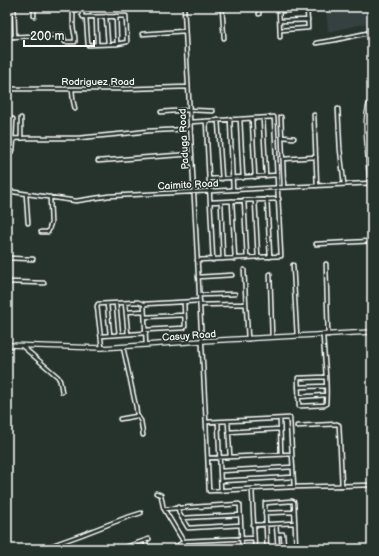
<svg xmlns="http://www.w3.org/2000/svg" width="379" height="556" viewBox="0 0 379 556" font-family="'Balsamiq Sans',sans-serif">
  <style>
    .built { fill: #363f3f }
    .lines { fill: none; stroke-linecap: round; stroke-linejoin: round }
    .street-casing { stroke: #fff; stroke-width: 5.5 }
    .secondary-casing { stroke: #fff; stroke-width: 6 }
    .street { stroke: #26332d; stroke-width: 2.5 }
    .secondary { stroke: #26332d; stroke-width: 3.5 }
    .labels { text-anchor: middle; stroke-width: 3; stroke-linejoin: round; paint-order: stroke }
    .street-label { font-size: 10px; fill: #fff; stroke: #26332d }
  </style>
  <rect width="100%" height="100%" fill="#26332d"/>
  <filter id="ink" filterUnits="userSpaceOnUse"><feTurbulence type="fractalNoise" baseFrequency=".025" numOctaves="2"/><feDisplacementMap in="SourceGraphic" scale="8" xChannelSelector="R" yChannelSelector="G"/><feConvolveMatrix kernelMatrix="1 2 1 2 8 2 1 2 1" color-interpolation-filters="sRGB"/></filter>
  <g filter="url(#ink)">
    <!-- built -->
    <path class="built" d="M326,7h46v15l-44,10z"/>
    <g class="lines">
      <defs>
        <path id="street" d="M14,7l1,30
          M82,7v8l1,2 43,-1 1,26 -10,2 -29,1 -2,-28
          M184,7l22,415 3,69 85,-4 78,-2
          M222,7l2,31
          M259,7v7
          M279,7l1,30
          M279,11l28,-1
          M34,16v-9
          M106,16l2,28
          M116,16l1,28
          M96,17l1,27
          M280,21l28,-1
          M281,30l27,-2 -1,-21
          M142,34l43,-3
          M7,37l55,-2h1l2,7h10c1,-6 -2,-11 -2,-17 0,-6 0,-12 0,-18
          M316,43l19,-3 37,-8
          M7,89h114l67,-2
          M72,89l1,11 2,9
          M338,109l2,40 4,35
          M161,112l28,-2 24,1
          M314,115l3,71
          M281,117l3,70
          M7,118l6,1 -1,20
          M263,118l3,58
          M230,119l3,71
          M240,119l3,59
          M252,119l3,58
          M218,120l4,59
          M206,121l7,139
          M190,122l84,-5 7,139 -84,4
          M282,137l12,1
          M21,138v-20
          M7,139l20,-1h52l52,-5 17,-2 42,-2
          M7,152h4l2,-2 1,-11
          M283,159l33,-2
          M98,161l94,-7
          M209,179l68,-4
          M7,191l69,10 33,-5 263,-13
          M26,194l2,29
          M267,199l3,58
          M244,200l3,58
          M255,200l3,58
          M232,201l3,58
          M210,202l69,-3
          M221,202l2,57
          M41,232h7l3,-9 -1,-26
          M316,244l56,-3
          M7,258l26,1
          M326,264l2,71
          M293,265l4,71
          M244,270l4,69
          M270,274l2,63
          M198,277l34,-2
          M7,282l37,1
          M199,295l36,-1
          M125,303l3,31
          M107,304l3,31
          M116,304l3,31
          M144,304l2,41
          M200,305l46,-1
          M126,312l18,-1
          M145,317l39,-2
          M145,330l39,-2 1,-2 -1,-24
          M323,335c1,23 5,46 3,69l-1,1 -24,1h-2l-1,-28 27,-1
          M101,336l45,-3
          M22,346l36,31 2,4 2,11
          M123,347l13,60 1,8 4,6 2,14
          M102,348l-5,-42 1,-2 40,-2 6,2 56,-3
          M298,387l28,-1
          M298,397l28,-2
          M120,419l17,-3
          M280,419l1,36
          M206,422l84,-4v2l4,67
          M218,422l3,69
          M228,422l2,35
          M297,426l40,-2 2,1 3,61
          M229,432l51,-3
          M208,458l84,-4
          M220,471l73,-4
          M221,481l72,-4
          M252,489l3,60
          M156,493l5,2 2,11 1,3 24,40
          M178,507l1,6 9,15 53,-3
          M164,509l75,-5 1,1 2,44
          M265,513l29,-1
          M182,518l58,-3
          M276,524l2,25
          M253,525l42,-2
          M277,534h6l1,15
          M146,543l1,6
          M42,549l39,-14 44,-17 16,-5
          M120,549l29,-10
          M174,549l1,-2 10,-6 69,-3
          M267,549l-2,-46 27,-2 2,1 2,47"/>
        <path id="secondary" d="M372,97c-9,19 -5,40 -4,60 1,18 3,35 4,53
          M7,345l95,3 100,-7 170,-9"/>
      </defs>
      <!-- street casing -->
      <use href="#street" class="street-casing"/>
      <!-- secondary casing -->
      <use href="#secondary" class="secondary-casing"/>
      <!-- street -->
      <use href="#street" class="street"/>
      <!-- secondary -->
      <use href="#secondary" class="secondary"/>
    </g>
  </g>
  <g class="labels">
    <!-- street labels -->
    <g class="street-label">
      <text x="98" y="85">Rodriguez Road</text>
      <text transform="translate(183 139) rotate(-93)" y="4">Paduga Road</text>
      <text transform="translate(188 184) rotate(-3)" y="4">Caimito Road</text>
      <text transform="translate(189 335) rotate(-4)" y="4">Casuy Road</text>
    </g>
  </g>
  <!-- margin -->
  <rect width="379" height="556" fill="none" stroke="#26332d" stroke-width="24"/>
  <rect x="12" y="12" width="355" height="532" fill="none" stroke="#fff" stroke-width="1.5" filter="url(#ink)"/>
  <!-- scale -->
  <path d="M24 40v6h70v-6" fill="none" stroke="#ffffff" stroke-width="2"/>
  <text x="30" y="40" font-size="12" fill="#ffffff" stroke="#26332d" stroke-width="3" paint-order="stroke">200 m</text>
</svg>
